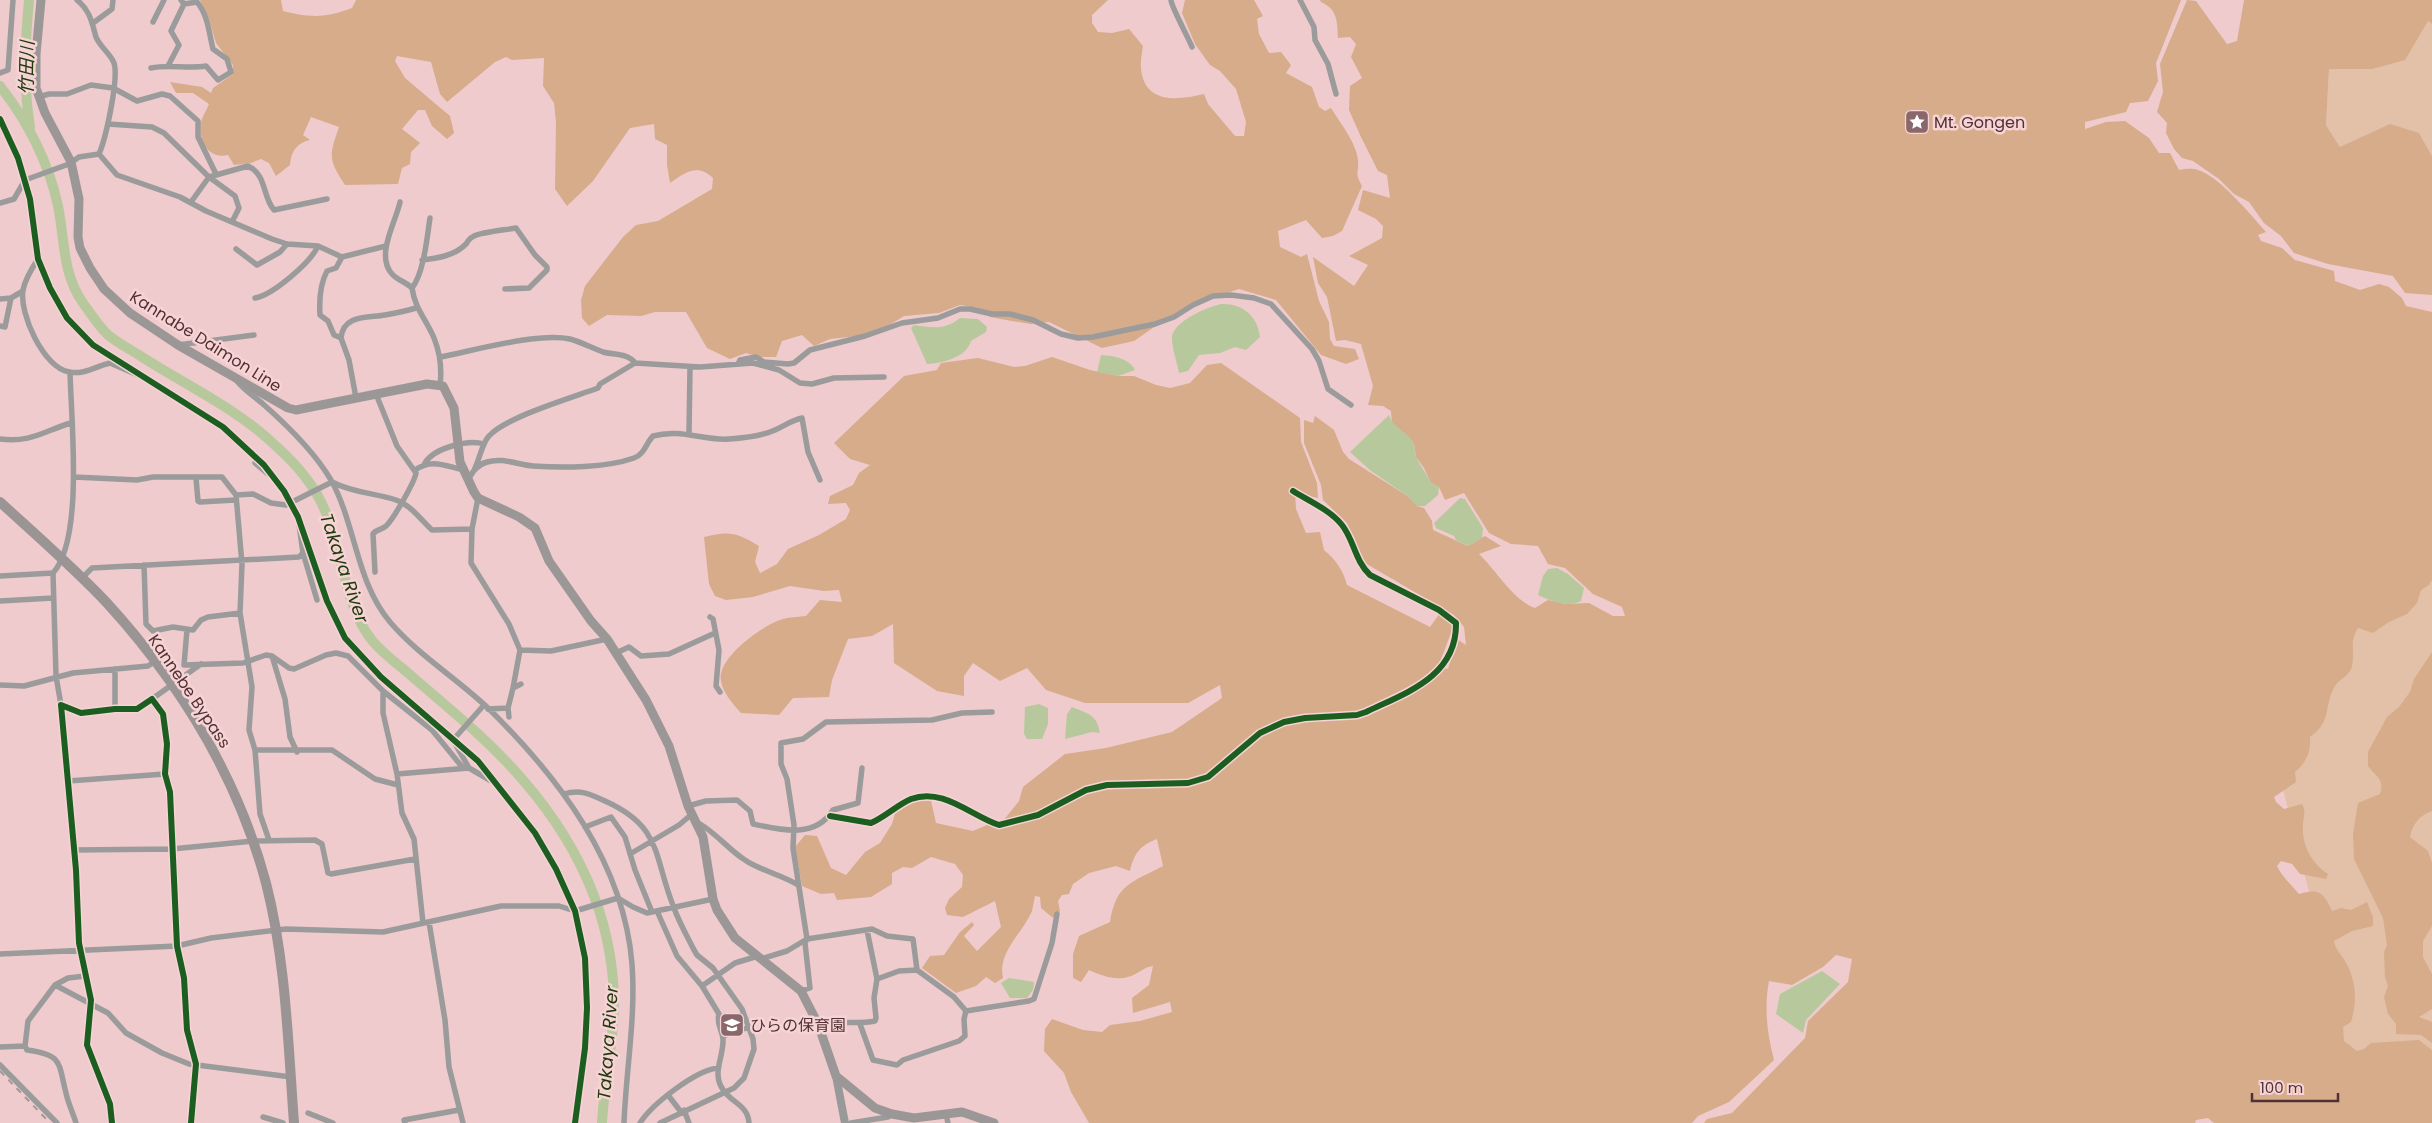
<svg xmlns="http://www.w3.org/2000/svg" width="2432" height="1123" viewBox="0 0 2432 1123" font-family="Poppins,'Noto Sans JP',sans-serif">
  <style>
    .green { fill: #e3c0a8 }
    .forest { fill: #d6ac8a }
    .water { fill: #b7c99c }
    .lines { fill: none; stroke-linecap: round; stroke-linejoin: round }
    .river { stroke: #b7c99c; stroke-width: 10 }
    .street { stroke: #9b9b9c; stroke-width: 5.5 }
    .secondary { stroke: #9a999a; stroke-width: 8 }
    .primary { stroke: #9c9797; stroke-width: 9 }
    .highway { stroke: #9b9494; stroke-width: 10 }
    .rail { stroke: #a09899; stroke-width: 2; stroke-dasharray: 6 6; stroke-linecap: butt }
    .cycleway-casing { stroke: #f6d3d5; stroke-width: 9 }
    .cycleway { stroke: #1b5e20; stroke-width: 6 }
    .labels { text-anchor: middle; stroke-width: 5; stroke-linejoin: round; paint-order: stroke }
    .poi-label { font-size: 16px; fill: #523134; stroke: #f6d3d5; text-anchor: start }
    .street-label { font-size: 16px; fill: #523134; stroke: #f6d3d5 }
    .water-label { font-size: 18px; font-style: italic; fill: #203a0c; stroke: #f6d3d5 }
  </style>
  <rect width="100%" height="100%" fill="#efcbcd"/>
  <!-- green -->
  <path class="green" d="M2428,21l4,3v132l-13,-23 -79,14 -14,-22 3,-56h43z
    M2432,497v553l-76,3 -15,-10 5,-62 -38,-93 -30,-119 54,-132z"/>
  <!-- forest -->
  <path class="forest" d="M200,0h81l2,11c28,7 42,7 69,-3l4,-8h752l-16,15v8l6,9 14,1 17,-4 14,17c-1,7 -3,16 -2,23 4,36 38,31 63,25l4,10 27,32h9l2,-14 -10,-33 -16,-18 -10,-6 -15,-21 -13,-31 3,-13h69l9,16 -6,3 2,15 10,19 12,-1 10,13 -5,8 26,14 7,20 6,4 6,-3c9,15 25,34 27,52 1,14 -4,11 4,26l-20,45 -9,5 -11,2 -16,-18 -28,11 2,16 21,10 6,-3 12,47 10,21 1,17 4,7 21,3 4,10 -13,5 -25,-9 -45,-55 -37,-11 -31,10 -38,17 -36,25 -32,7 -53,-26 -18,2 -25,-4 -16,-3 -12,-9 -18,-3 -21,8 -35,3 -29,18 -45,5 -16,7 -12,-11 -20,6 -6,16h-17l-13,-4 -16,6 -23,-11 -21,-36h-31l-14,4 -34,-1 -18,11 -7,-8 -1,-18 4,-14 38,-49 13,-12 22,-4 54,-32 1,-11c-16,-15 -28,-5 -43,5l-3,-18v-20l-12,-6 -1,-15 -24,4 -37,53 -26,25 -12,-17 1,-67 -2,-19 -11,-17 1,-28 -32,2 -6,-3 -11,5 -48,40 -7,-8 -9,-32 -34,-6 -2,5 10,17 45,38 4,17 -7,6 -15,-13 -7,-16h-7l-16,19 18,14 -9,9 -1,12 -8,4 -4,16 -53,1c-17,-26 -16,-29 -6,-58l-28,-10 -8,18 7,5c-13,3 -19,11 -20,25l-14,11 -7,-13 -8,-4 -10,4 -17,2 -6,-10c-21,5 -32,-18 -26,-36 2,-5 5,-10 7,-15l-16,-11h-17l-6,-11 32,5 9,6 2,-5 20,-14v-9l-17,-22 -7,-24z
    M1320,0h861l-25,63 2,18 -10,20 -18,2 -4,9 -41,10v7l21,-7 19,-1 24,17 10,15h11l9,17c6,-1 13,-2 19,0 21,6 53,45 68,62l-8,3 3,6 21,7 13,12 39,11 1,10 25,9 19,-6 10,3 13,11 4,8 26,6v268l-3,5 -8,5 -4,13 -10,11 -18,8 -16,11 -15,-5c-9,13 -3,24 -6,38 -2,10 -13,13 -17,20 -12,20 -2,35 -25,51 1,15 -4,26 -15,35l1,10 -22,15 2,5 8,7 18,-5c4,7 2,11 1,19 -2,21 8,40 25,51l-2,5 -26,-5 -8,-10 -11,-3 -4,5c5,11 14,18 22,28 19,-6 25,-2 33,17l9,-3 10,2 16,-8 6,15v9l-21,5 -18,10c1,8 7,13 11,20 12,21 12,40 6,61l-8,5 1,14 13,10 7,-2 7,-6 48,-3 13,10v73h-218l-6,-5 -12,2 -1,3h-491l3,-4 25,-6 73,-75 3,-17 40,-39 4,-23 -16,-4 -13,12 -31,18 -23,-4c-5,27 -2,52 5,79l-45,42 -31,14 -6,7h-603l-18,-31 -7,-19 -20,-22 1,-22 7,-10 31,11 19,2 8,-7 30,-4 32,-9 -2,-10 -37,11 -1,-15 17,-13 4,-19c-10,1 -16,9 -25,11 -13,4 -28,-2 -39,-7l-8,12 -8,-4v-24l6,-18 31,-14c6,-38 21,-39 53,-56l-6,-27c-17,6 -23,15 -27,32l-14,-5 -27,7 -16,11 -4,10 -7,1 -4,6 2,10 -7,7 -12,-10 -1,-11 -5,-1c-1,5 -2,10 -3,15 -9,22 -35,41 -29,67l-8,5 -9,-6 -10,9 -20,7 -34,-25 8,-12 14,-1 16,-23 12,-10 2,3 -10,11 13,15 24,-24 -6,-26 -32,16 -16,-2 -2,-7 4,-9 13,-12 1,-12 -8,-11 -24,-7 -19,11 -9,-1 -11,6v11l-21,13 -34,3 -3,-7 -13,1 -19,-8 -7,-39 10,-12 12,1 14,32 15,7 19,-23 15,-9 12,-19 4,-14 18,-9h17l5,22 37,8 14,-6 16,-4 16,-20 4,-14 42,-33 41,-6 66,-16 50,-34 -2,-13 -32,18h-103l-39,-13 -19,-22 -27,13 -27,-18 -9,13v20l-27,-5 -43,-28 -1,-39 -21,12 -24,3 -16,41 -3,17 -36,1 -14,17 -38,-2c-8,-9 -18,-20 -20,-32 -5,-23 43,-57 62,-62 7,-2 16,-2 23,-3l14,-16 22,2 -3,-12 -15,1 -34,-5 -37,11 -27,3 -11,-4 -6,-12 -5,-47c25,-6 32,-5 55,9l-4,16 5,11 17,-9 11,-15 31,-14 27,-16 4,-9 -4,-7 -18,1 2,-8 23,-11 6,-12 11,-8 -20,-6 -16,-16 70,-67 33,-6 4,-7 37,-5 36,9 11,-1 27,-9 38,13 28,6h16l22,9 14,3 20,-5 17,-18 14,-2 79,55 1,24 16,41 1,15 -23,-5 1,16 10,24 14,-1 4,18c12,10 19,20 23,35l83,42 10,-14 14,12 -16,42 10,2 9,-30 9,6 -2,-18 -10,-12 -89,-52 -18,-40 -24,-23 -2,-15 -17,-42v-23l9,3 2,-7 19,14 9,22 6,7 60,38 8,9 7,2 8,13 1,9 35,16 17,-10 16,10 -22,8c16,15 36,48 56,54l13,-8 18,4 23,-1 24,13h12l-3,-9 -29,-13 -28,-26 -17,-4 -10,-18 -27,-2 -22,-11 -25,-40 -19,7 -6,-13 -8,-4 -7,-15 -8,-11 -2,-13 -8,-9 -14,-10 -1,-14 -8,-5 -15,-1 5,-19 -12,-42 -16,-4 -9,1 -9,-44 -9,-14 -5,-26 41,29 14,-21 -19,-9 33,-18 1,-12 -7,-7 -18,-9 5,-20 27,8 -3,-23 -9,-4 -17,-34 -12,-27 1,-24 12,-8 -11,-21 5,-13 -6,-7 -12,1c-1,-17 0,-28 -17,-36z
    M2187,0l9,1 31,43 10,-3 7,-41h188v24l-4,-3 -23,39 -33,9h-43l-3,56 14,22 50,-23 29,9 13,23v139l-27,-2 -12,-17 -65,-12 -34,-11 -13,-17 -17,-13 -15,-21 -15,-8 -15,-15 -26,-18 -11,-3 -8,-9 -8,-16 1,-10 -10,-11 6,-20 -3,-28z
    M2432,652v159c-13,5 -19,12 -22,26l18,14 4,12v63l-9,15v16l9,17v35l-13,8 13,5v21l-11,-8 -25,-1v-10l-8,-10 -4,-17 4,-11 -3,-9 -1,-25 3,-7 -4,-27 -29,-59 -1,-25 5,-31 22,-9c5,-15 -4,-17 -12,-28v-14l19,-35 12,-10 11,-15 4,-13z"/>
  <!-- water -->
  <path class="water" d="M1221,304c21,-1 37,12 39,33l-14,13 -11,-3 -15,6 -21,2 -11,16 -9,2c-2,-11 -7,-24 -7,-35 0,-16 35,-31 49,-34z
    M960,318l18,1 9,8 -1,5 -15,9c-5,17 -29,22 -44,23l-16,-36 3,-3c19,3 31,5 46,-7z
    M1101,355c13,1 28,3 34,15l-17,6 -21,-4z
    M1389,415c5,15 19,16 25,29 1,4 0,8 2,12 2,7 11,18 15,27l8,4 -1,8 -13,11h-8l-8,-9 -38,-26 -21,-19z
    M1460,498l5,1 18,29 -1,10 -14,8 -12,-6 -2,-4 -18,-8 -2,-5z
    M1557,568l11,6 16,14 -3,13c-13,7 -30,0 -43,-6l5,-19 5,-7z
    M1039,704l9,4v16l-6,15h-15l-3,-5 1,-27z
    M1072,707c16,7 25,7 28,26l-8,-1 -27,7 2,-25z
    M1822,971l18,13 -34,36 -3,13 -27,-19 4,-20z
    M1009,978l25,4 -1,8 -6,8h-17l-9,-15z"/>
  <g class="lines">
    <!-- river -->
    <path class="river" d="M29,0c-4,43 -6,84 1,127
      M0,86c27,34 49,77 58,120 7,34 4,67 25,97 7,10 15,22 24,31 9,8 21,14 32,21 46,30 98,53 138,92 20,18 39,40 49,66 16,37 19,94 45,126 10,13 24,23 37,34 23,20 46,39 68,59 79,72 137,160 138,270 0,41 -10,81 -12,121"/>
    <!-- street -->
    <path class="street" d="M77,0c13,10 15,23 19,37 4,10 14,16 18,26 5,15 -8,75 -15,91
      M1171,0c0,6 17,37 21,47
      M1300,0l14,27 1,13 13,24 8,30
      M153,22l11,-22
      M93,23l19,-14 1,-9
      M168,66l11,-21 -8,-14 13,-27 -3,-4
      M151,68c18,-4 36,1 55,-2l12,14 13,-8 -4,-13 -14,-10c-4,-16 -5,-34 -16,-47l-13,2
      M0,73l8,-3 5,-70
      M38,97l11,-3h18l24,-9 22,3 24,13 25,-7 8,2 28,25v16l18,37
      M0,119l18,39 12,41 8,60 12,29 17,30 26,27 130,82 41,38 20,26 14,26 29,84 18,37 36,39 97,84 57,72 21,36 19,42 10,47 2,50 -2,40 -10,75
      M108,124l44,3 12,6 45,44 26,19 4,12 -7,14
      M191,202l18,-25 39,-11c19,9 14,30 26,44l53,-11
      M400,202c-4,20 -25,53 -8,72 5,6 14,8 20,14 3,21 14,31 22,50 6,15 8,31 6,47
      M0,203l14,-4 11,-19 44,-16 10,-7 20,-3 18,21 63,22 26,14 66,28 15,5 31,2 24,11 44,-11
      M236,249l21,16 23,-13 7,-8
      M38,259c-6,9 -13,20 -15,31 -4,24 21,78 46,82 16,3 27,-6 41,-9l30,13
      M422,260c16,-2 32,-4 44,-16 3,-4 3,-6 8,-8 8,-4 31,-6 42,-8l19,27 12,12v3l-18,18 -24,1
      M412,288c12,-15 15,-51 18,-70
      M255,298c18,-3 56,-36 63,-52
      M0,299l11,-1 12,-7
      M0,326l5,1 6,-29
      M341,338l-7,-3 -6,-14 -8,-6c-1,-16 0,-31 7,-44l9,-3 6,-11
      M178,345l76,-10
      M440,357c32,-6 99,-25 130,-18 11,3 22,9 33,13 10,3 25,1 32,11l65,4 53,-4 26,7 21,13 12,1 22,-6 50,-1
      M738,364l2,-4 16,-3 8,5 24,2 6,-1 16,-13 55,-14 37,-13 36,-5 22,-9h10l22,5h18l23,6 28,14 17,4 15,-1 62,-13 19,-7 19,-12 20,-9 18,-1 23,3 17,6 41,45 7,12 9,28 23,16
      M237,381c7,9 17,15 26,23 25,22 51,47 68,76 25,45 25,102 59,142 29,34 68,57 100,88 69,68 134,153 142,254 4,53 -6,106 -8,159
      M356,398l-7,-38 -8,-22c2,-24 28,-20 44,-23 11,-2 21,-4 31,-7
      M689,434l1,-67
      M0,439c31,4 44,-8 71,-16
      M255,463l13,11
      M425,463c9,-15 43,-24 59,-19
      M475,468c5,-10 7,-25 14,-32 17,-19 82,-38 109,-48l2,-4 35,-21
      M415,470c17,-12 30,-4 49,0
      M74,477l63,3 16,-3h69l14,18 17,-1 18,9 15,2 46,-23c21,11 43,11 64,18 15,5 25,20 36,30l40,-1
      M196,478l2,23 2,1 35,-2
      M468,480c5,-9 9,-15 19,-18 16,-5 31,3 46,4 29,2 73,2 101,-8 11,-4 12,-15 19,-22 28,-8 50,5 76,3 14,-1 33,-3 46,-9 9,-4 17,-10 27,-12l6,34 12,28
      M236,495l6,69 -2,49 12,74 -3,43 6,20 5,64 9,26
      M478,498l-6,31 -1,34 38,61 11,26 31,1 56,-12
      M303,553l14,47
      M144,565l2,59 7,7 20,-4 20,3 8,-10 7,-3 32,-4
      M375,572l-2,-38c3,-5 9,-4 13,-8 7,-6 29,-45 30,-53l-19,-27 -21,-52
      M53,573l3,103 5,29
      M0,576l53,-3c31,-34 18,-154 17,-201
      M82,578l10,-10 207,-11 4,-4 -4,-29
      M0,601l53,-3
      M710,617l3,2 6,31 -3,36 4,6
      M187,630l-3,35 59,-2 23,-8 6,1 17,12 5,1 32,-14 10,-2 12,3 35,35 49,39 31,38
      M616,653l13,-6 12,9 28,-2 46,-21
      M272,656l13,43 5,38 7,15
      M115,669v40
      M0,685l24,1 49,-13 75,-7 6,-4
      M513,688l7,-38
      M383,691v22l14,61 5,39 12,26 9,84
      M152,699l49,-35
      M488,709l20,-1
      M509,717l-1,-9 5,-20 8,-4
      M255,750h77l43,29 23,6
      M469,768l-16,-28 31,-35
      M397,774l72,-6 24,14
      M68,781l97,-7
      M564,794c16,-5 26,0 41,7 58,26 48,55 69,107 5,14 13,28 20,42l3,5 16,13 29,41 11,30 1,10 -10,29 -10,10 -74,35
      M688,806l18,-5 31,-1 13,11 3,13c28,6 62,15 80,-14l25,-7 4,-35
      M830,816l41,7c14,-6 26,-18 40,-24 32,-12 60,17 88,26l39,-10 48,-25 21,-5 81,-2 20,-6 52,-44 24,-11 21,-4 52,-3 9,-3c39,-19 91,-35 90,-89l-17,-13 -69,-35c-15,-14 -16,-35 -28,-50 -12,-15 -33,-24 -49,-34
      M697,825l3,-1c17,10 29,26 45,36 14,10 37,15 53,25
      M585,827l26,-10 14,20 10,33 17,42
      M74,850l98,-1 81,-8 62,-1 7,4 6,29 3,1 84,-15
      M630,854l49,-29 13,-11
      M657,911l20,45 25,30 17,28c-3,10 3,15 4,25 1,17 -11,33 -1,49 7,14 26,16 27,35
      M429,922l16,98 4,47 14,56
      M0,954l177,-8 34,-8 75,-9 97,3 118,-26h58l16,5 43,-13 15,9 14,6 66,-14
      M761,959l26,-8 20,-12 -2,4 5,45 -9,3
      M917,970l-4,-31 -26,-3 -15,-7 -65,10 -14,-91 1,-23 -7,-46 -6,-15v-21l22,-4 23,-17 106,-2 30,-7 30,-1
      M877,979l22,-8 18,-1 37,27 12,14
      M55,985l53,28 18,20 36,20 27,11 102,13
      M702,986l33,-23 23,-7
      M818,1024c19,-4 37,1 57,-3l1,-3 -2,-20 3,-19 -10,-49
      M860,1024l13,36 24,5 6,-5 56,-19 6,-5 -1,-17 2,-8 63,-10 5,-2 18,-56 5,-29
      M723,1036l26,-9
      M25,1046l2,4c36,5 31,12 39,43 2,10 7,20 10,30
      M0,1047l25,-1 3,-25 27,-36 13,-7 17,-2
      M0,1065l57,58
      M668,1095l13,17
      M684,1110l5,13
      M308,1113l25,10
      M946,1114l2,9
      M263,1117l20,6
      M112,1123l-2,-19 -23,-59 4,-45 -12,-57 -3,-73 -15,-165 20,8 34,-4h22l15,-10 11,15 4,30 -2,30 5,18 7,154 7,32 3,52 9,34 -5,59
      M405,1123l-1,-3 55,-10
      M640,1123c12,-19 56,-53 78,-55
      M851,1123l37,-6 4,-3"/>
    <!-- secondary -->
    <path class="secondary" d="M836,1076l9,47"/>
    <!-- primary -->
    <path class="primary" d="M41,0l-5,54v34l9,25 26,49 8,37 -1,38 2,11 10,20 14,21 26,24 48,32 110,63 8,2 131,-26 16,2 11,22 6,54 14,30 4,6 41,19 16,11 14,33 42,60 16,18 39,61 23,46 19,60 15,31 10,62 4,11 18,28 66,53 17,33 18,52 39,32 17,6 22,4 48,-6 32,11"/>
    <!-- highway -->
    <path class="highway" d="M0,502c36,33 73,65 107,101 73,80 131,175 159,280 20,78 22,160 28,240"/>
    <!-- rail -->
    <path class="rail" d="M0,1071l50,52"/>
    <defs>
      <path id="cycleway" d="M0,119l18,39 12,41 8,60 12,29 17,30 26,27 130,82 41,38 20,26 14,26 29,84 18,37 36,39 97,84 57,72 21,36 19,42 10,47 2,50 -2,40 -10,75
        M830,816l41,7c14,-6 26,-18 40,-24 32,-12 60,17 88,26l39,-10 48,-25 21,-5 81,-2 20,-6 52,-44 24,-11 21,-4 52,-3 9,-3c39,-19 91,-35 90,-89l-17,-13 -69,-35c-15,-14 -16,-35 -28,-50 -12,-15 -33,-24 -49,-34
        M112,1123l-2,-19 -23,-59 4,-45 -12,-57 -3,-73 -15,-165 20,8 34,-4h22l15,-10 11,15 4,30 -2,30 5,18 7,154 7,32 3,52 9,34 -5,59"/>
    </defs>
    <!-- cycleway casing -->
    <use href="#cycleway" class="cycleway-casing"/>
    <!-- cycleway -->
    <use href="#cycleway" class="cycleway"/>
  </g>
  <!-- icons -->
  <defs>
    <symbol id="sight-square" viewBox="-11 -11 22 22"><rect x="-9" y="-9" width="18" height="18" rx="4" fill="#89676a" stroke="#f6d3d5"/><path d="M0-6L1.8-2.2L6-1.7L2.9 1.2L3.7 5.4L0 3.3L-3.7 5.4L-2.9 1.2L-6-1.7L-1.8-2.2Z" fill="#fff"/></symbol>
    <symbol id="school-square" viewBox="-11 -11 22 22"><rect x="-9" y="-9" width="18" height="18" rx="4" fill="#89676a" stroke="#f6d3d5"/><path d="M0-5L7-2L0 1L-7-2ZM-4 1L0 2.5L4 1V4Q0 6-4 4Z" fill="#fff"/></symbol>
  </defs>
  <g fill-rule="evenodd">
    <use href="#sight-square" x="1903" y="108" width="28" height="28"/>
    <use href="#school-square" x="718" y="1011" width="28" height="28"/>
  </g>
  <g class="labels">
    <!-- poi labels -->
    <g class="poi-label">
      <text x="1934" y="128">Mt. Gongen</text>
      <text x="750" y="1031">ひらの保育園</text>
    </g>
    <!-- street labels -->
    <g class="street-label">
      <text transform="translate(206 341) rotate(32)" y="6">Kannabe Daimon Line</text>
      <text transform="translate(190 691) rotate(56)" y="6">Kannebe Bypass</text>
    </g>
    <!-- water labels -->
    <g class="water-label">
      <text transform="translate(27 68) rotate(-89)" y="6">竹田川</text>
      <text transform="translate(344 568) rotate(71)" y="6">Takaya River</text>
      <text transform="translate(608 1043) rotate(-86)" y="6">Takaya River</text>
    </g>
  </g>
  <!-- scale -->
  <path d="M2252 1093v8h86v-8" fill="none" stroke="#523134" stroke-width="2.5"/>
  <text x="2260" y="1093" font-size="15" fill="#523134" stroke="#f6d3d5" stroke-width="4" paint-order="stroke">100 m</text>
</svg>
